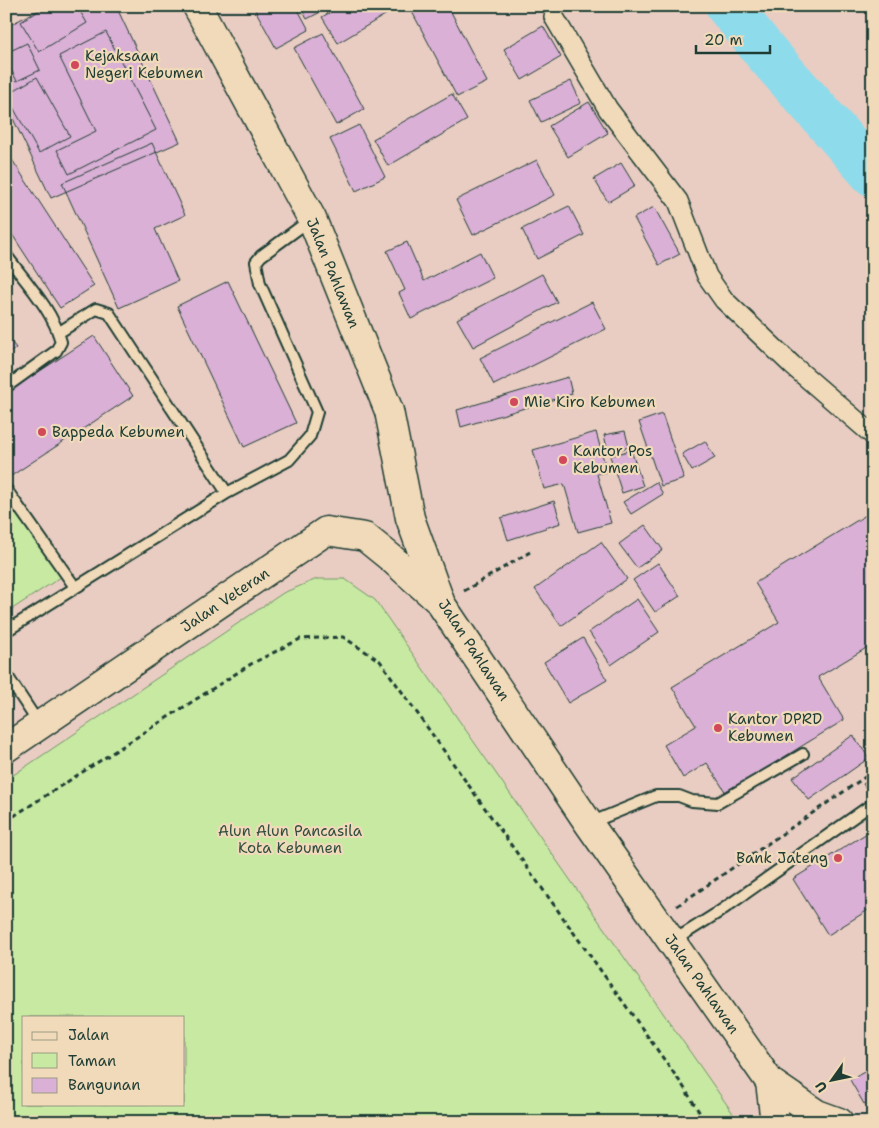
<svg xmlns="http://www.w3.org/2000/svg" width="879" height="1128" viewBox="0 0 879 1128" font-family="'Shantell Sans',sans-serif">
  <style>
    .green { fill: #c7e9a2; stroke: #73936b; fill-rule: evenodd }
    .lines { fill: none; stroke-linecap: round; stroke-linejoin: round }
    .river { stroke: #8edbec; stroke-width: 45 }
    .building { fill: #dab0d6; stroke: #1f3d34 }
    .lane-casing { stroke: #1f3d34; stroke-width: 14 }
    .street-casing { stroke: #1f3d34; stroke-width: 22 }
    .secondary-casing { stroke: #1f3d34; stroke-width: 31 }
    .path { stroke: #1f3d34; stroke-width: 3; stroke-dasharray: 5 4; stroke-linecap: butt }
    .lane { stroke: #f0dab9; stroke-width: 10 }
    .street { stroke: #f0dab9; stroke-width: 19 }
    .secondary { stroke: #f0dab9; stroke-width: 28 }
    .poi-dot { fill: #d1495b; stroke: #f0dab9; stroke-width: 2 }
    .labels { text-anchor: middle; stroke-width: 4.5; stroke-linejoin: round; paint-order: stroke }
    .poi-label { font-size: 15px; fill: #1f3d34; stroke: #f0dab9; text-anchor: start }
    .street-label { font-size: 15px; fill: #1f3d34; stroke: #f0dab9 }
    .park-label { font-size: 15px; fill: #304e3f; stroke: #f0dab9 }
  </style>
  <rect width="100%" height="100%" fill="#e9cdc2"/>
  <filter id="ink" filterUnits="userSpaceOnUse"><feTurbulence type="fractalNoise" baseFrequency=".02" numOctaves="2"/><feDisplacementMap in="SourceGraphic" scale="10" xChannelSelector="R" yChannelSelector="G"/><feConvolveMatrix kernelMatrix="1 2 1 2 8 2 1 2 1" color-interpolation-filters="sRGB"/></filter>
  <g filter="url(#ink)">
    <!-- green -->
    <path class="green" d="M6,494l55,83 -55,36z
      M317,579h28l30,21 357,512 2,10h-728v-342l277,-187zM24,1017h160v87h-160z"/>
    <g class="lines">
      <!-- river -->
      <path class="river" d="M728,6l39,48 106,120"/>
    </g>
    <!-- building -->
    <path class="building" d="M46,6h70l64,136 -129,56 -45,-94v-77z
      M47,6h30l10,17 -48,29 -18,-30z
      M253,6h43l13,24 -33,18z
      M300,6h32l-25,13z
      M341,6h59l-62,37 -16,-26z
      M409,6h39l39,76 -30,15z
      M543,26l18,31 -39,23 -18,-31z
      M106,32l50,98 -87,44 -12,-24 39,-19 -37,-75z
      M323,33l41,76 -28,16 -42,-77z
      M27,43l13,27 -23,11 -11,-21v-7z
      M37,77l33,59 -31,17 -33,-58z
      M571,81l10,22 -40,19 -11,-22z
      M452,94l15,26 -79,46 -15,-27z
      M589,102l19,31 -40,24 -19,-31z
      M359,125l26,52 -29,14 -26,-52z
      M152,143l33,72 -30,14 23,52 -59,27 -57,-125z
      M9,155l85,131 -34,22 -54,-83v-68z
      M537,160l18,35 -82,40 -17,-35z
      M621,163l14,23 -27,16 -14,-23z
      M569,206l15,29 -47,24 -15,-30z
      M654,207l26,47 -21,11 -25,-47z
      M407,242l17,39 56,-29 13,26 -82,41 -12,-26 6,-3 -18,-39z
      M542,274l15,28 -84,45 -16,-28z
      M228,281l68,142 -52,24 -67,-141z
      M592,302l14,27 -112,56 -14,-27z
      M6,335l10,13 -10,8z
      M94,336l39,60 -122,80 -5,-8v-75z
      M568,377l4,17 -111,33 -4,-17z
      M662,414l22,65 -23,7 -22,-64z
      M625,431l4,16 -21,5 -4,-17z
      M596,432l11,40 -10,2 14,49 -33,9 -14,-48 -20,5 -11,-39z
      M705,441l10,17 -23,13 -10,-17z
      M631,450l12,36 -21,7 -12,-37z
      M656,482l7,12 -32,20 -8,-12z
      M554,501l7,22 -53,17 -7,-22z
      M866,515l7,11v118l-55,33 26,43 -118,73 -19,-30 -24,15 -19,-33 32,-19 -24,-39 107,-65 -24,-39z
      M645,525l18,25 -26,18 -18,-24z
      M601,542l26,37 -66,47 -26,-37z
      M658,563l22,33 -25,16 -22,-32z
      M637,599l22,33 -48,33 -22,-33z
      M583,638l24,42 -39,23 -24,-41z
      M853,735l16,23 -60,42 -17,-22z
      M873,778v20l-10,-14z
      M872,830l1,77 -45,28 -35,-56z
      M873,1067v31l-9,6 -14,-24z"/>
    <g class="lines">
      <defs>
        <path id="lane" d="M6,255c19,26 47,55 55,87l-5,9 -50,36
          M58,333l38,-24 13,4 118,180
          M6,489l69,98
          M6,631l221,-138 62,-33 21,-24 7,-24 -57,-128 -4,-22 5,-6 49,-36
          M6,674l33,50
          M590,823l66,-27h23l13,5 26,2 85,-49
          M673,941l46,-29 149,-105"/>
        <path id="street" d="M554,17l54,92 70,92 29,75 17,24 68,65 81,70"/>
        <path id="secondary" d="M197,6l115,213 77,192 21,107 31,86 148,220 181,258 47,32 22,8
          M6,748l320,-217 39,6 26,21 48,43
          M770,1082l5,40"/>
      </defs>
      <!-- lane casing -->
      <use href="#lane" class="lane-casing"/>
      <!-- street casing -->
      <use href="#street" class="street-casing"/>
      <!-- secondary casing -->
      <use href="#secondary" class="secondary-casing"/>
      <!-- path -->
      <path class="path" d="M464,591l66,-39
        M6,821l245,-157 49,-25 43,-2 37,24 303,425 20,32v4
        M677,906l191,-131"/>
      <!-- lane -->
      <use href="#lane" class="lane"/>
      <!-- street -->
      <use href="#street" class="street"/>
      <!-- secondary -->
      <use href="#secondary" class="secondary"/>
    </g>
  </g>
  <!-- markers -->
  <g class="poi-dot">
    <circle cx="75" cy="65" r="5"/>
    <circle cx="514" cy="402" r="5"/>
    <circle cx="42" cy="432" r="5"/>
    <circle cx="563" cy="460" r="5"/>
    <circle cx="718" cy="728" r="5"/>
    <circle cx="838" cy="858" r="5"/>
  </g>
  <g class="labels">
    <!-- poi labels -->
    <g class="poi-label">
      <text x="85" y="61">Kejaksaan<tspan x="85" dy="17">Negeri Kebumen</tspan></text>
      <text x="524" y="407">Mie Kiro Kebumen</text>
      <text x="52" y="437">Bappeda Kebumen</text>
      <text x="573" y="456">Kantor Pos<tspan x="573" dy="17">Kebumen</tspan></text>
      <text x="728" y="724">Kantor DPRD<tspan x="728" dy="17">Kebumen</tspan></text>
      <text x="828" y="863" text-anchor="end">Bank Jateng</text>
    </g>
    <!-- street labels -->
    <g class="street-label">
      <text transform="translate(333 273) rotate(68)" y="5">Jalan Pahlawan</text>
      <text transform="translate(225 600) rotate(-34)" y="5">Jalan Veteran</text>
      <text transform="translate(474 650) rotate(57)" y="5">Jalan Pahlawan</text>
      <text transform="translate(702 984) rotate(55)" y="5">Jalan Pahlawan</text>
    </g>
    <!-- park labels -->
    <g class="park-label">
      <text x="290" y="836">Alun Alun Pancasila<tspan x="290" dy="17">Kota Kebumen</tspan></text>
    </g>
  </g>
  <!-- margin -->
  <rect width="879" height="1128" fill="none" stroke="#f0dab9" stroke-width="25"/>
  <rect x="12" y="12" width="854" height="1103" fill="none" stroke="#1f3d34" stroke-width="2" filter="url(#ink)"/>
  <!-- legend -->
  <rect x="22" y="1016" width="162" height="90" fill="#f0dab9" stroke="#9c9b84"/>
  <rect x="32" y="1032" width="25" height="8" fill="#f0dab9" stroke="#9c9b84"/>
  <text x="68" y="1040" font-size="15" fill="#1f3d34">Jalan</text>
  <rect x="32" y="1053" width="25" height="15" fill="#c7e9a2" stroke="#9c9b84"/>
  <text x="68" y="1066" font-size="15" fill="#1f3d34">Taman</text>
  <rect x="32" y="1078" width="25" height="15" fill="#dab0d6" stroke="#9c9b84"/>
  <text x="68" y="1090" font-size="15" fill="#1f3d34">Bangunan</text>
  <!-- north arrow -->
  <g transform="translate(832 1080) rotate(237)" stroke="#f0dab9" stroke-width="4" paint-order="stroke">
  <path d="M0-4L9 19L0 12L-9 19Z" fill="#1f3d34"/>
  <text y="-8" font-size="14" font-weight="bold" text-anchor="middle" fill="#1f3d34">U</text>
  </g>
  <!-- scale -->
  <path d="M696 45v8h74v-8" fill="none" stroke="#1f3d34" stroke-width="2.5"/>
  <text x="704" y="45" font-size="15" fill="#1f3d34" stroke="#f0dab9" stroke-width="4" paint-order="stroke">20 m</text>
</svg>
